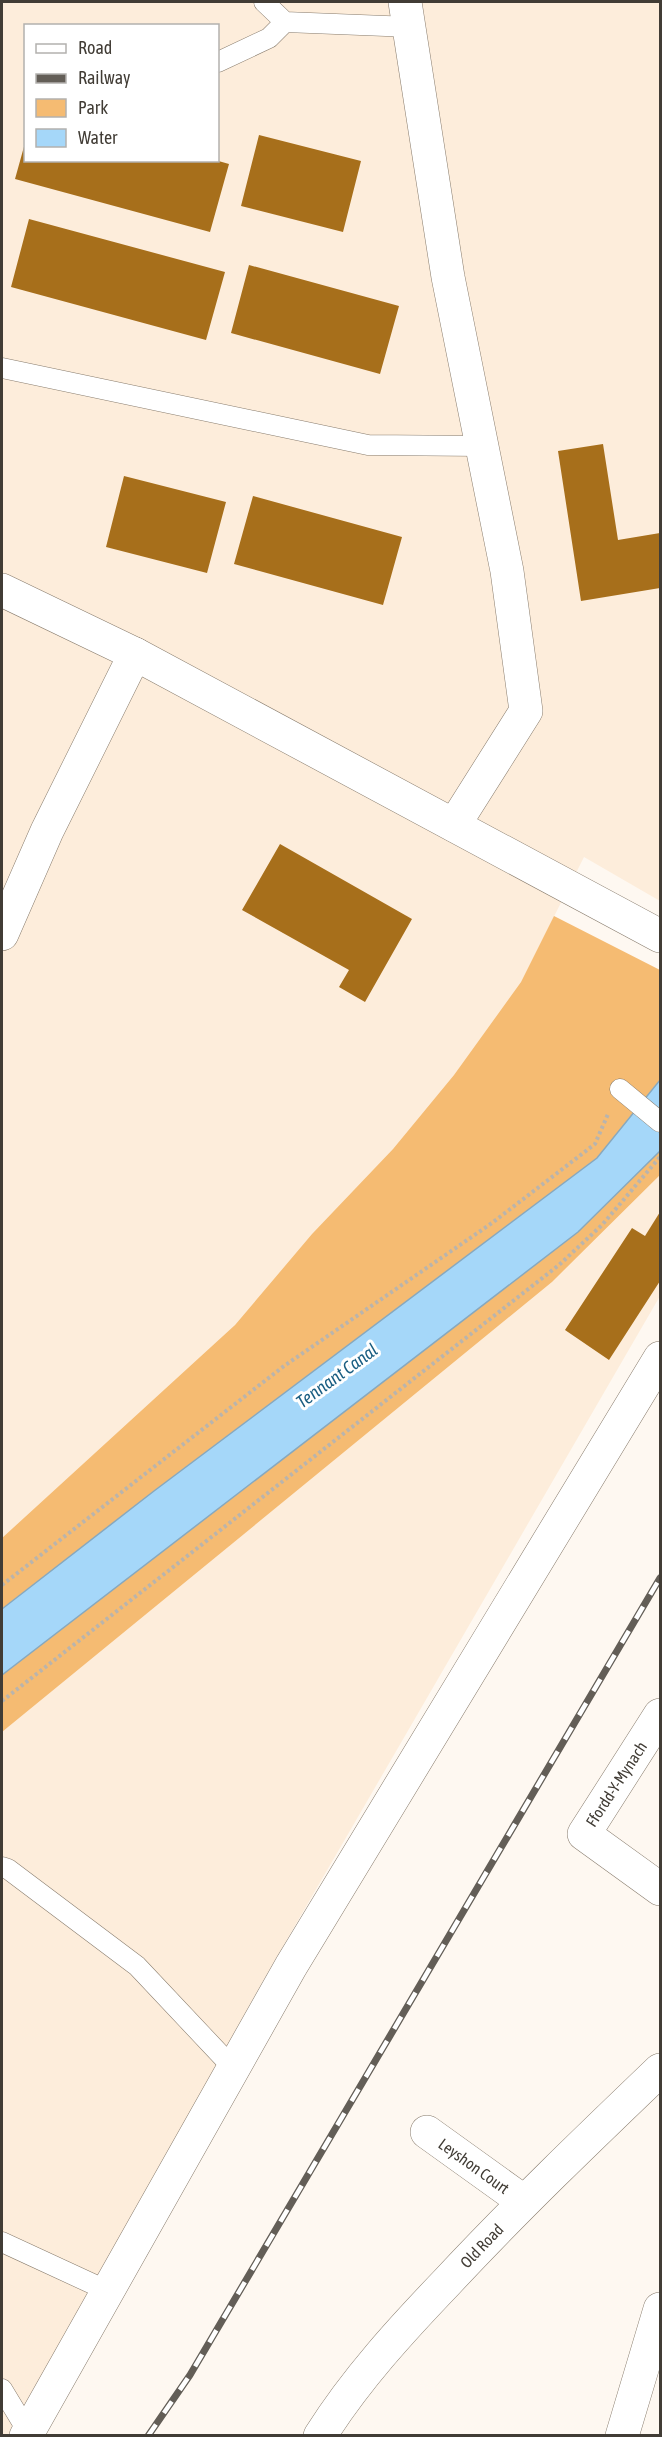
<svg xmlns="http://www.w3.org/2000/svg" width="662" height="2437" viewBox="0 0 662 2437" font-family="'Asap Condensed',sans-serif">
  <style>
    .built { fill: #fdeddb; fill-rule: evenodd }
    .green { fill: #f5bb72 }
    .water { fill: #a5d7f9; stroke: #87a8be; stroke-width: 1.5 }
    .building { fill: #a76f1b }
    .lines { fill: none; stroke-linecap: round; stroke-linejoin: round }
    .service-casing { stroke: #887c6d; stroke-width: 21 }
    .minor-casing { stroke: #887c6d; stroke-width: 34 }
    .secondary-casing { stroke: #887c6d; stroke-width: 34 }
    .path { stroke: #b9b4ad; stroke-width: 4; stroke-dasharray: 3 3; stroke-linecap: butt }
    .service { stroke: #fff; stroke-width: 20 }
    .minor { stroke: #fff; stroke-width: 33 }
    .secondary { stroke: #fff; stroke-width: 33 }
    .rail-casing { stroke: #635e57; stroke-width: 7 }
    .rail { stroke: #fff; stroke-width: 4.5; stroke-dasharray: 14; stroke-linecap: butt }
    .labels { text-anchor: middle; stroke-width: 6; stroke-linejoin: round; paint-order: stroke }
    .street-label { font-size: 16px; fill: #413c35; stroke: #fff }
    .water-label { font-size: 18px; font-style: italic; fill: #1a5e82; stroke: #fff }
  </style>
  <rect width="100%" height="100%" fill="#fef8f1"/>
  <!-- built -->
  <path class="built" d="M2,2h658v899l-76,-44 -63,125 -67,93 -61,74 -81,85 -77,91 -233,213zM26,26h192v134h-192z
    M660,1175v121l-396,683 -252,455 -10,2v-704l550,-450z"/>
  <!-- green -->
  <path class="green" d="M554,916l106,54v110l-63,78 -443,333 -152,118v-71l233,-213 77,-91 81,-85 61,-74 67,-93z
    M660,1151v24l-108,107 -550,450v-57l576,-443z"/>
  <!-- water -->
  <path class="water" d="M660,1080v71l-82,81 -576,443v-66l152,-118 443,-333z"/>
  <!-- building -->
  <path class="building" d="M259,135l102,26 -18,71 -102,-26z
    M25,143l1,17h189l14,4 -19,68 -195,-53z
    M29,219l196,53 -19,68 -195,-53z
    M249,265l150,41 -19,68 -149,-41z
    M603,444l15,96 42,-7v55l-79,13 -23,-150z
    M124,476l102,26 -19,71 -101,-26z
    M253,496l149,41 -19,68 -149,-41z
    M280,844l132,75 -47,83 -26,-15 10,-17 -107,-60z
    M660,1212v69l-51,79 -44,-30 67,-102 13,8z"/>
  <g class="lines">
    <defs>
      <path id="service" d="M264,2l21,20 126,5
        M218,62l51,-24 16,-16
        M2,368l366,77 113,1
        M620,1089l40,33
        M2,1867l6,2 129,97 97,103
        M2,2242l106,49
        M2,2389l26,43"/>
      <g id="minor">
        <path d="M405,2l43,275 59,294 19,140 -72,114"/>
        <path d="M2,590l133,64 525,282"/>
        <path d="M2,934l45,-103 88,-177"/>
        <path d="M660,1715l-76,119 76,55"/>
        <path id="s1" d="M427,2132l96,69"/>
        <path d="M26,2436l265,-470 369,-608"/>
        <path d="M622,2436l38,-127"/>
      </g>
      <g id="secondary">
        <path id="s2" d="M320,2436c36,-57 81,-106 127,-154 69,-74 141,-143 213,-212"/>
      </g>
    </defs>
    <!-- service casing -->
    <use href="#service" class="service-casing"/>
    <!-- minor casing -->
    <use href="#minor" class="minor-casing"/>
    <!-- secondary casing -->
    <use href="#secondary" class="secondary-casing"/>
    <!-- path -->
    <path class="path" d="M2,1585l282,-219 208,-143 103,-79 13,-30
      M2,1701l557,-436 43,-40 58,-68"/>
    <!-- service -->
    <use href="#service" class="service"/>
    <!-- minor -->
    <use href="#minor" class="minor"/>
    <!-- secondary -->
    <use href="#secondary" class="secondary"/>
    <defs>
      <path id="rail" d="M148,2436l42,-61 470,-797"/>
    </defs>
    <!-- rail casing -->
    <use href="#rail" class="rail-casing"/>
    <!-- rail -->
    <use href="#rail" class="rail"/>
  </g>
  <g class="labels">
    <!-- street labels -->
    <g class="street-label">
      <text transform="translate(616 1784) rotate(-57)" y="6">Ffordd-Y-Mynach</text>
      <text dy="6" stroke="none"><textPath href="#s1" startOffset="58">Leyshon Court</textPath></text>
      <text dy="6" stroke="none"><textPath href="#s2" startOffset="250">Old Road</textPath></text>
    </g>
    <!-- water labels -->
    <g class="water-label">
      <text transform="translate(337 1376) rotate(-36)" y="6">Tennant Canal</text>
    </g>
  </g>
  <!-- border -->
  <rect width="662" height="2437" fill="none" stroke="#413c35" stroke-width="6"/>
  <!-- legend -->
  <rect x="24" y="24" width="195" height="138" fill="#ffffff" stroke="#b3b1ae" stroke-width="1.5"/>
  <rect x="36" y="44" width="30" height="9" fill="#ffffff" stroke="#b3b1ae" stroke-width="1.5"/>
  <text x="78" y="54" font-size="18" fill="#413c35">Road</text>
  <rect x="36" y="74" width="30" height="9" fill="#635e57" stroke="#b3b1ae" stroke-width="1.5"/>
  <text x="78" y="84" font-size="18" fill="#413c35">Railway</text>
  <rect x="36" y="99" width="30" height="18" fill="#f5bb72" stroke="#b3b1ae" stroke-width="1.5"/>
  <text x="78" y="114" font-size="18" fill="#413c35">Park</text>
  <rect x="36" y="129" width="30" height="18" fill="#a5d7f9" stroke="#b3b1ae" stroke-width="1.5"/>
  <text x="78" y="144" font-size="18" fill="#413c35">Water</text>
</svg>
